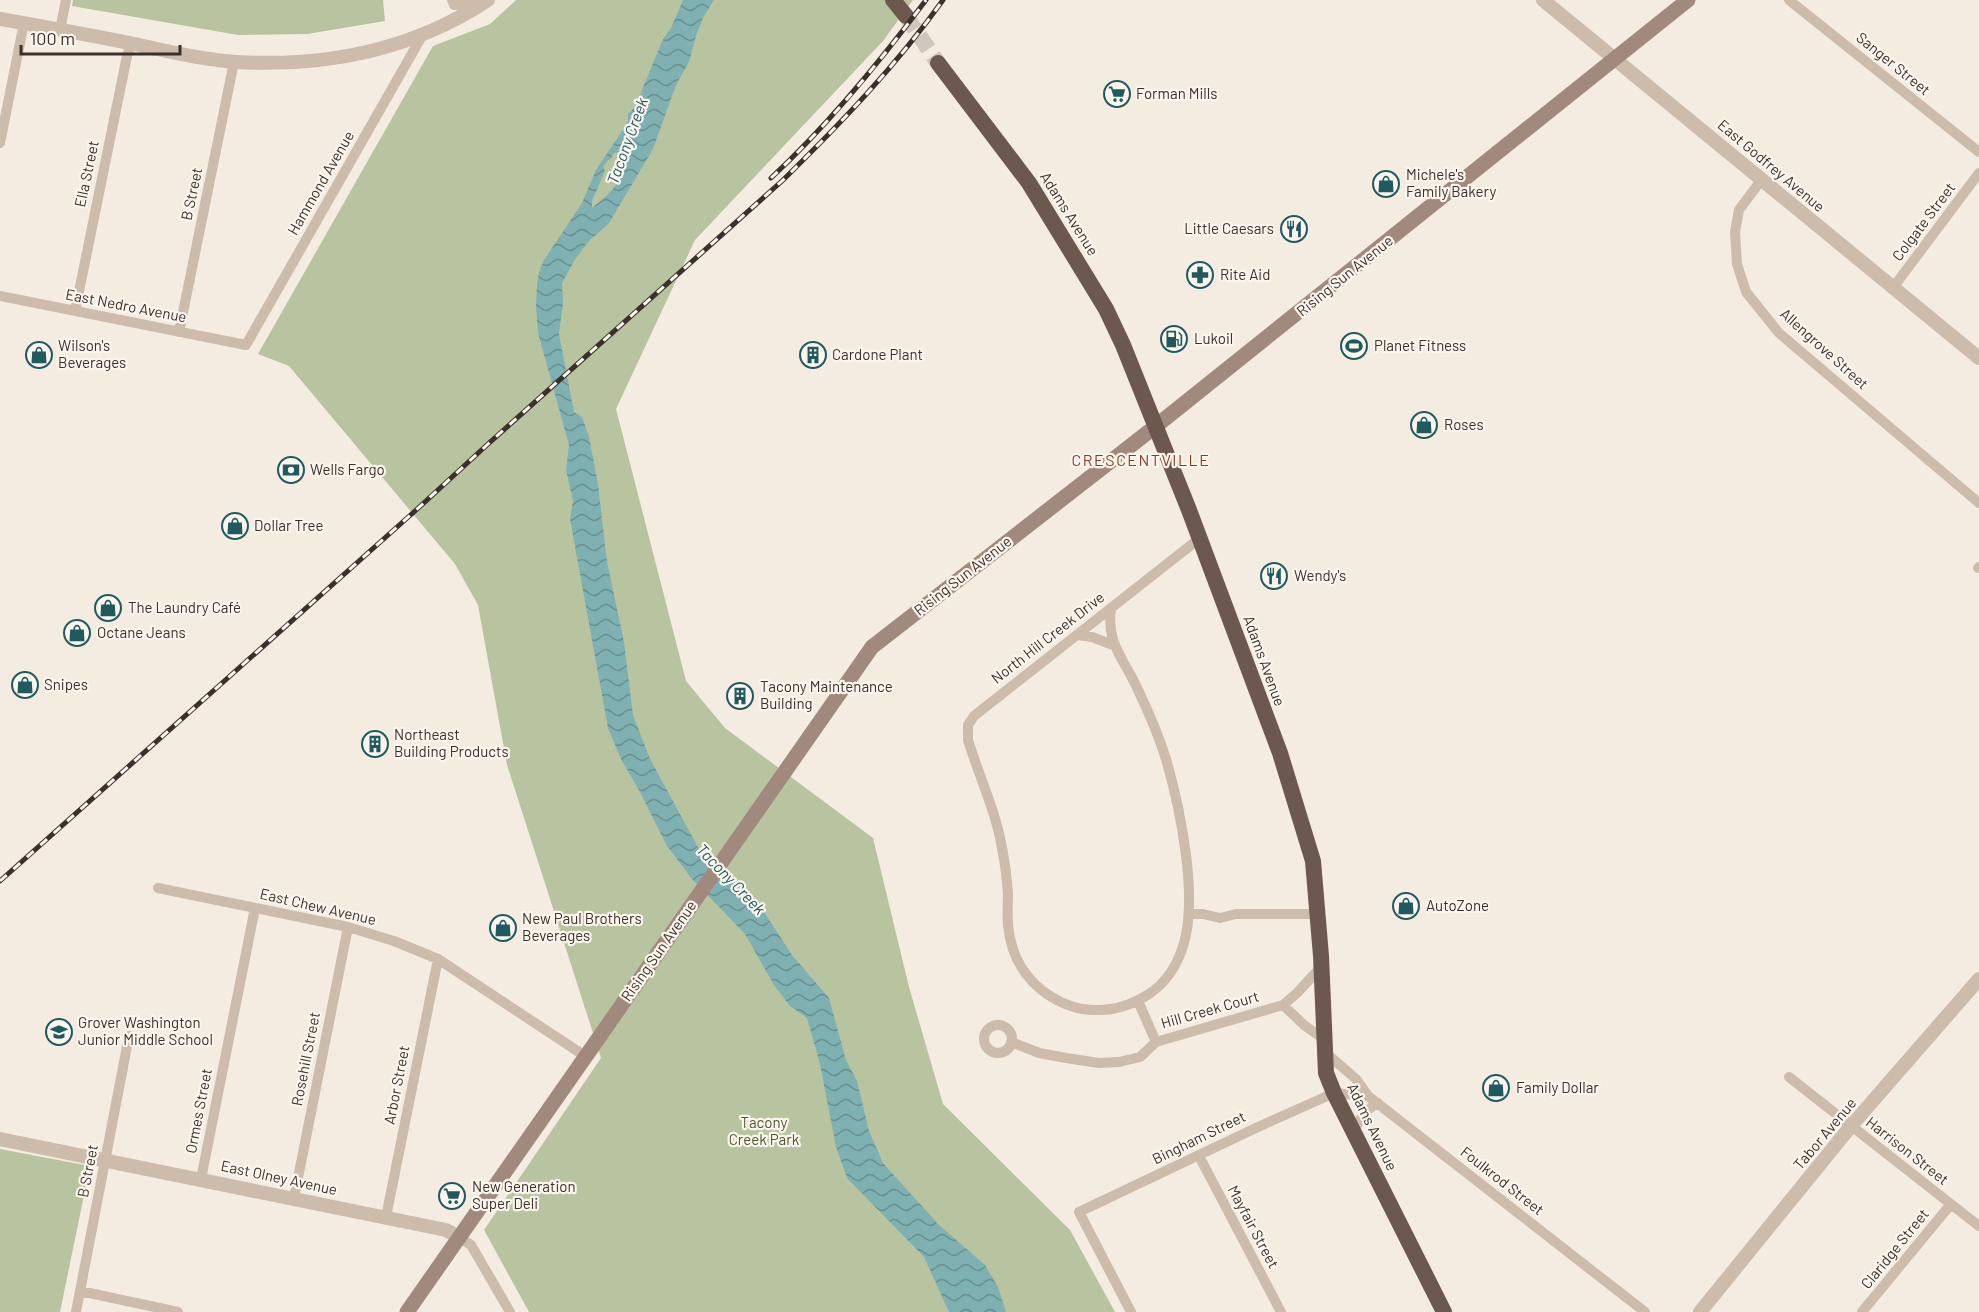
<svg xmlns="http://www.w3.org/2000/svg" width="1979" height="1312" viewBox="0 0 1979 1312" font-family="Barlow,sans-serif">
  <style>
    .green { fill: #b8c4a0 }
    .water { fill: url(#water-waves); fill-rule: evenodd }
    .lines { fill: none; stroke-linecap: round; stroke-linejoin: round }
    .trunk-tunnel { stroke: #cfc6bd; stroke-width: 16; stroke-dasharray: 16 8; stroke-linecap: butt }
    .minor { stroke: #cdbbac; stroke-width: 10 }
    .tertiary { stroke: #cdbbac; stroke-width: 14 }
    .secondary { stroke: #a18a7d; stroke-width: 15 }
    .trunk { stroke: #6c584f; stroke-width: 16 }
    .rail-casing { stroke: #3b302b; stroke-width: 5 }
    .rail { stroke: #fbf5ee; stroke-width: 3; stroke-dasharray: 9; stroke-linecap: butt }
    .labels { text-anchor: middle; stroke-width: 4.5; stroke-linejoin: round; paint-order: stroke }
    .street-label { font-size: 15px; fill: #3b302b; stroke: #fbf5ee }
    .poi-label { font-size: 15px; fill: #3b302b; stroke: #fbf5ee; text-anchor: start }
    .park-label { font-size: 15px; fill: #4a5a2e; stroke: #fbf5ee }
    .water-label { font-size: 16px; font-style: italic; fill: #1f5a5e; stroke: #fbf5ee }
    .neighbourhood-label { font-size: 16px; letter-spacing: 1.5px; fill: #8c3b22; stroke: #fbf5ee }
  </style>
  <defs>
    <pattern id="water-waves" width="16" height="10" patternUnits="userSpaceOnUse" patternTransform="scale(1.5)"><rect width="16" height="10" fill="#7fb0b2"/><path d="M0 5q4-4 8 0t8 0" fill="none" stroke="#699091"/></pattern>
  </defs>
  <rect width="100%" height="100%" fill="#f4ebe1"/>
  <!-- green -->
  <path class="green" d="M73,0h310l2,21 -78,13 -69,1 -166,-29z
    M516,0h397l-30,41 -188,199 -79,169 70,272 39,47 148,110 36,149 34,117 127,126 45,82h-586l-45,-82 117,-172 -94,-293 -29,-160 -23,-41 -166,-198 -31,-12 175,-308 57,-22z
    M0,1149l90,17 -30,146h-60z"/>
  <!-- water -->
  <path class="water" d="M683,0h31l-11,18 -7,18 -7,26 -13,23 -23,64 -44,74 -21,19 -14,19 -12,22 1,20 -4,31 15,78 8,5 7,20 9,47 9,78 17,80 9,73 17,44 49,90 58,52 35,54 37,43 17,62 11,21 12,50 14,32 56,62 46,40 13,22 8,25h-57l-25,-55 -77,-79 -11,-31 -16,-83 -13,-46 -17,-12 -16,-21 -29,-51 -53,-55 -25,-33 -27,-54 -19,-33 -13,-31 -38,-209 3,-18 -7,-31 3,-25 -31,-112 -2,-27 1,-21 2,-13 5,-12 38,-57 14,-33 32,-48v-8l7,-7 28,-68 8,-11zM625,149c7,25 -14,44 -33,59v-7l13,-30 -2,-4 5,-7 3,-1 2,-5z"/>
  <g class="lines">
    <!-- trunk-tunnel -->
    <path class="trunk-tunnel" d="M906,16l32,47"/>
    <!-- minor -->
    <path class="minor" d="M452,0l2,5 28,-1
      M1789,0l190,152
      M60,30l6,-30
      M0,143l24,-120
      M1762,179l-23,31 -4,22 2,32 9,28 33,41 200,170
      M1892,289l87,-116
      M0,296l246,49 176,-309
      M75,311l52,-255 4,-12
      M179,332l55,-270
      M1978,568l1,-1
      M1111,608c-5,38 14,51 28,84 10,21 20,45 27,67 14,49 32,135 18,184 -6,21 -17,39 -35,51 -17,11 -36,17 -56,16 -15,0 -30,-6 -43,-14 -25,-16 -39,-40 -42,-71 -1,-10 0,-21 0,-31 -1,-15 -3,-31 -6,-46 -6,-36 -23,-72 -34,-108v-15l6,-9 226,-178
      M1078,635l14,2 21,8
      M158,888l190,39 46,14 44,18 147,97
      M1189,914h14l17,4 16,-4h83
      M1322,966l-25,27 -14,12 21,20 21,15
      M1138,1001l18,41
      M984 1039a14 14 0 1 1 28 0a14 14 0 1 1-28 0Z
      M1011,1042l28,11 27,5 33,5 20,-1 21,-5 16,-15 127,-37
      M1326,1053l30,26 12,17
      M1789,1077l190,149
      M1354,1132c6,-14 10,-21 24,-29
      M1199,1156l82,156
      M201,1179l54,-271
      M294,1198l54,-271
      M386,1217l52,-258
      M459,1237l12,8 39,67
      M80,1291l98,21
      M76,1312l53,-276
      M1131,1312l-52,-100 179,-85 76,-34 34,3 277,216
      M1862,1312l89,-108"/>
    <!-- tertiary -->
    <path class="tertiary" d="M1543,0l436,358
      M0,19c45,8 89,16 134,25 34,7 68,16 103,18 88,5 176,-12 251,-62
      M0,1139l446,91 13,7
      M1700,1312l151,-186 128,-147"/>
    <!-- secondary -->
    <path class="secondary" d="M407,1312l465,-665 284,-221 532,-426"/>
    <!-- trunk -->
    <path class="trunk" d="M893,0l13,16
      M938,63l91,120 77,126 17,36 66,165 91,243 33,108 8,95 5,117 8,20 110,219"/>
    <defs>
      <path id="rail" d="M771,178c58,-54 108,-115 155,-178
        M0,881l415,-370 73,-67 294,-263c58,-57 114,-115 161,-181"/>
    </defs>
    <!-- rail casing -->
    <use href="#rail" class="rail-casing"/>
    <!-- rail -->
    <use href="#rail" class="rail"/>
  </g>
  <!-- icons -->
  <defs>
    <symbol id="supermarket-ring" viewBox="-11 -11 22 22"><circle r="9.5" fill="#fbf5ee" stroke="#1f5a5e" stroke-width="1.5"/><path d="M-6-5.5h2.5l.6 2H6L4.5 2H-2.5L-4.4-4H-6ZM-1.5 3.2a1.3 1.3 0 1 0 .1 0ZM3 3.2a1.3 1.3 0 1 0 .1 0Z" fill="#1f5a5e"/></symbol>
    <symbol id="shop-ring" viewBox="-11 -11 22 22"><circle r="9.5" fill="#fbf5ee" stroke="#1f5a5e" stroke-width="1.5"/><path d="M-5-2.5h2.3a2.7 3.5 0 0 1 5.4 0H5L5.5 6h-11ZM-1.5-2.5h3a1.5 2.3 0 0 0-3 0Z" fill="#1f5a5e"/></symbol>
    <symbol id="restaurant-ring" viewBox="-11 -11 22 22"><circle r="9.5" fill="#fbf5ee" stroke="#1f5a5e" stroke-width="1.5"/><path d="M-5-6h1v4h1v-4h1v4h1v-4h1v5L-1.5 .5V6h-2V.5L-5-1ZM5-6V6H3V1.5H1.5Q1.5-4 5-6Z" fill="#1f5a5e"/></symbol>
    <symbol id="pharmacy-ring" viewBox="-11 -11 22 22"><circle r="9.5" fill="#fbf5ee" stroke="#1f5a5e" stroke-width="1.5"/><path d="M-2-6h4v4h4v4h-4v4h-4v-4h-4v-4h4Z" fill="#1f5a5e"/></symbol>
    <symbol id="fuel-ring" viewBox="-11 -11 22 22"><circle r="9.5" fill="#fbf5ee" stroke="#1f5a5e" stroke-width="1.5"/><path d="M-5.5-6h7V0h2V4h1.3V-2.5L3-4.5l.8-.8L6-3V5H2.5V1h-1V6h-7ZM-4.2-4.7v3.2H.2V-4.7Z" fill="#1f5a5e"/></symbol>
    <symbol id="stadium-ring" viewBox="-11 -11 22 22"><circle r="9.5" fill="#fbf5ee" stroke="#1f5a5e" stroke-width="1.5"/><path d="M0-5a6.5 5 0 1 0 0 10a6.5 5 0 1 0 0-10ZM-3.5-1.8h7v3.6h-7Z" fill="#1f5a5e"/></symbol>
    <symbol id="building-ring" viewBox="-11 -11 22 22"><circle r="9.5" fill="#fbf5ee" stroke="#1f5a5e" stroke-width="1.5"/><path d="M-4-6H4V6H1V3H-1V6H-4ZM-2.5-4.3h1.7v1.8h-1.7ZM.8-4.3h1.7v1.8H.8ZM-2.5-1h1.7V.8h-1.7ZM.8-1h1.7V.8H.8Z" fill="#1f5a5e"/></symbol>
    <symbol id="bank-ring" viewBox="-11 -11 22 22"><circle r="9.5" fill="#fbf5ee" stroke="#1f5a5e" stroke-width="1.5"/><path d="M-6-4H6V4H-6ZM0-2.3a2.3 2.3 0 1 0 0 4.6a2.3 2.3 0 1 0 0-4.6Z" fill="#1f5a5e"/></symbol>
    <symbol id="school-ring" viewBox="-11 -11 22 22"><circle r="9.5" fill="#fbf5ee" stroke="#1f5a5e" stroke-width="1.5"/><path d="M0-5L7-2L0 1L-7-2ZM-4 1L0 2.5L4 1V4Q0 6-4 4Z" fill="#1f5a5e"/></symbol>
  </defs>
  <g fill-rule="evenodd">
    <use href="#supermarket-ring" x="1102" y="79" width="30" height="30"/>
    <use href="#shop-ring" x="1371" y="169" width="30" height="30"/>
    <use href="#restaurant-ring" x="1279" y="214" width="30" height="30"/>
    <use href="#pharmacy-ring" x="1185" y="260" width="30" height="30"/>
    <use href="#fuel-ring" x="1159" y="324" width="30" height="30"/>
    <use href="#stadium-ring" x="1339" y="331" width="30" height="30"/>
    <use href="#shop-ring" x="24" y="340" width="30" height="30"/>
    <use href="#building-ring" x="798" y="340" width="30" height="30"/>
    <use href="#shop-ring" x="1409" y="410" width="30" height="30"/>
    <use href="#bank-ring" x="276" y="455" width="30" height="30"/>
    <use href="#shop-ring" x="220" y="511" width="30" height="30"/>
    <use href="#restaurant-ring" x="1259" y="561" width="30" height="30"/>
    <use href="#shop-ring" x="93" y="593" width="30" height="30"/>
    <use href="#shop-ring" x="62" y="618" width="30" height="30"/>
    <use href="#shop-ring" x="10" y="670" width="30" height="30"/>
    <use href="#building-ring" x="725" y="681" width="30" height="30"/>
    <use href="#building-ring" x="360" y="729" width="30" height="30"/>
    <use href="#shop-ring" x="1391" y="891" width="30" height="30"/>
    <use href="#shop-ring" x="488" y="913" width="30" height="30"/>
    <use href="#school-ring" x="44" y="1017" width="30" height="30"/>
    <use href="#shop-ring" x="1481" y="1073" width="30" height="30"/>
    <use href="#supermarket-ring" x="437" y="1181" width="30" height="30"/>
  </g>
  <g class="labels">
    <!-- street labels -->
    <g class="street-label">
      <text transform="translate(1893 64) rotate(39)" y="5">Sanger Street</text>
      <text transform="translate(1771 166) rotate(40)" y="5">East Godfrey Avenue</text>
      <text transform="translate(87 174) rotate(-78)" y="5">Ella Street</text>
      <text transform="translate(321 183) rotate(-60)" y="5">Hammond Avenue</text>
      <text transform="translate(192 194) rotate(-78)" y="5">B Street</text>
      <text transform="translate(1069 214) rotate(58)" y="5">Adams Avenue</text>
      <text transform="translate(1924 222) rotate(-53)" y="5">Colgate Street</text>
      <text transform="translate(1345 276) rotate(-39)" y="5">Rising Sun Avenue</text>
      <text transform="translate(126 306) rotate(11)" y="5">East Nedro Avenue</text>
      <text transform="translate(1824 349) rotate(42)" y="5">Allengrove Street</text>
      <text transform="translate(963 576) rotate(-38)" y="5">Rising Sun Avenue</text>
      <text transform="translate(1048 638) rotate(-38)" y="5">North Hill Creek Drive</text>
      <text transform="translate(1264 661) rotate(70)" y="5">Adams Avenue</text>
      <text transform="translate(318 907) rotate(13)" y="5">East Chew Avenue</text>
      <text transform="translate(659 951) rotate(-55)" y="5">Rising Sun Avenue</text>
      <text transform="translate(1210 1010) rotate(-16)" y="5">Hill Creek Court</text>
      <text transform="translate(306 1059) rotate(-79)" y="5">Rosehill Street</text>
      <text transform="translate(397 1085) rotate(-79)" y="5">Arbor Street</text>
      <text transform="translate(199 1111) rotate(-79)" y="5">Ormes Street</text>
      <text transform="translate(1372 1127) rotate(64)" y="5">Adams Avenue</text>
      <text transform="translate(1825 1134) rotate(-50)" y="5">Tabor Avenue</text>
      <text transform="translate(1199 1138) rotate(-26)" y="5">Bingham Street</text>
      <text transform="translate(1907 1151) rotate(38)" y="5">Harrison Street</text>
      <text transform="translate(88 1171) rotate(-79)" y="5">B Street</text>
      <text transform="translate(279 1178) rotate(12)" y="5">East Olney Avenue</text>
      <text transform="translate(1502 1181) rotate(38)" y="5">Foulkrod Street</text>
      <text transform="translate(1253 1227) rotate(62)" y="5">Mayfair Street</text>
      <text transform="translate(1895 1249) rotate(-51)" y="5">Claridge Street</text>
    </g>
    <!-- poi labels -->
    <g class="poi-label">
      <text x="1136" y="99">Forman Mills</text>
      <text x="1406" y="180">Michele's<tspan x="1406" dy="17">Family Bakery</tspan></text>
      <text x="1274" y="234" text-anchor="end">Little Caesars</text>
      <text x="1220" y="280">Rite Aid</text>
      <text x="1194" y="344">Lukoil</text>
      <text x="58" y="351">Wilson's<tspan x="58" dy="17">Beverages</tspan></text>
      <text x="1374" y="351">Planet Fitness</text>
      <text x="832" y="360">Cardone Plant</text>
      <text x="1444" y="430">Roses</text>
      <text x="310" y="475">Wells Fargo</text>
      <text x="254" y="531">Dollar Tree</text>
      <text x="1294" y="581">Wendy's</text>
      <text x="128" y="613">The Laundry Café</text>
      <text x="97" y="638">Octane Jeans</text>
      <text x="44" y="690">Snipes</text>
      <text x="760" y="692">Tacony Maintenance<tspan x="760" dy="17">Building</tspan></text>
      <text x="394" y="740">Northeast<tspan x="394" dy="17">Building Products</tspan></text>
      <text x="1426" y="911">AutoZone</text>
      <text x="522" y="924">New Paul Brothers<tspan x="522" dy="17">Beverages</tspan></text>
      <text x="78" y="1028">Grover Washington<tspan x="78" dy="17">Junior Middle School</tspan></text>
      <text x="1516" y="1093">Family Dollar</text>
      <text x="472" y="1192">New Generation<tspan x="472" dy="17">Super Deli</tspan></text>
    </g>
    <!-- park labels -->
    <g class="park-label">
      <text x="764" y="1128">Tacony<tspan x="764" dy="17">Creek Park</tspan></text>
    </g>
    <!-- water labels -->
    <g class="water-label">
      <text transform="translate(627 141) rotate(-70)" y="6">Tacony Creek</text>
      <text transform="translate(731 879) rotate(46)" y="6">Tacony Creek</text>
    </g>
    <!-- neighbourhood labels -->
    <g class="neighbourhood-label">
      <text x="1141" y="466">CRESCENTVILLE</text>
    </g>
  </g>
  <!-- scale -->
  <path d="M21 45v9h159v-9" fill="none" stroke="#3b302b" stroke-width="3"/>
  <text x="30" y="45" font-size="18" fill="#3b302b" stroke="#fbf5ee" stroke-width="4.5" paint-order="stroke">100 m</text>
</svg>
